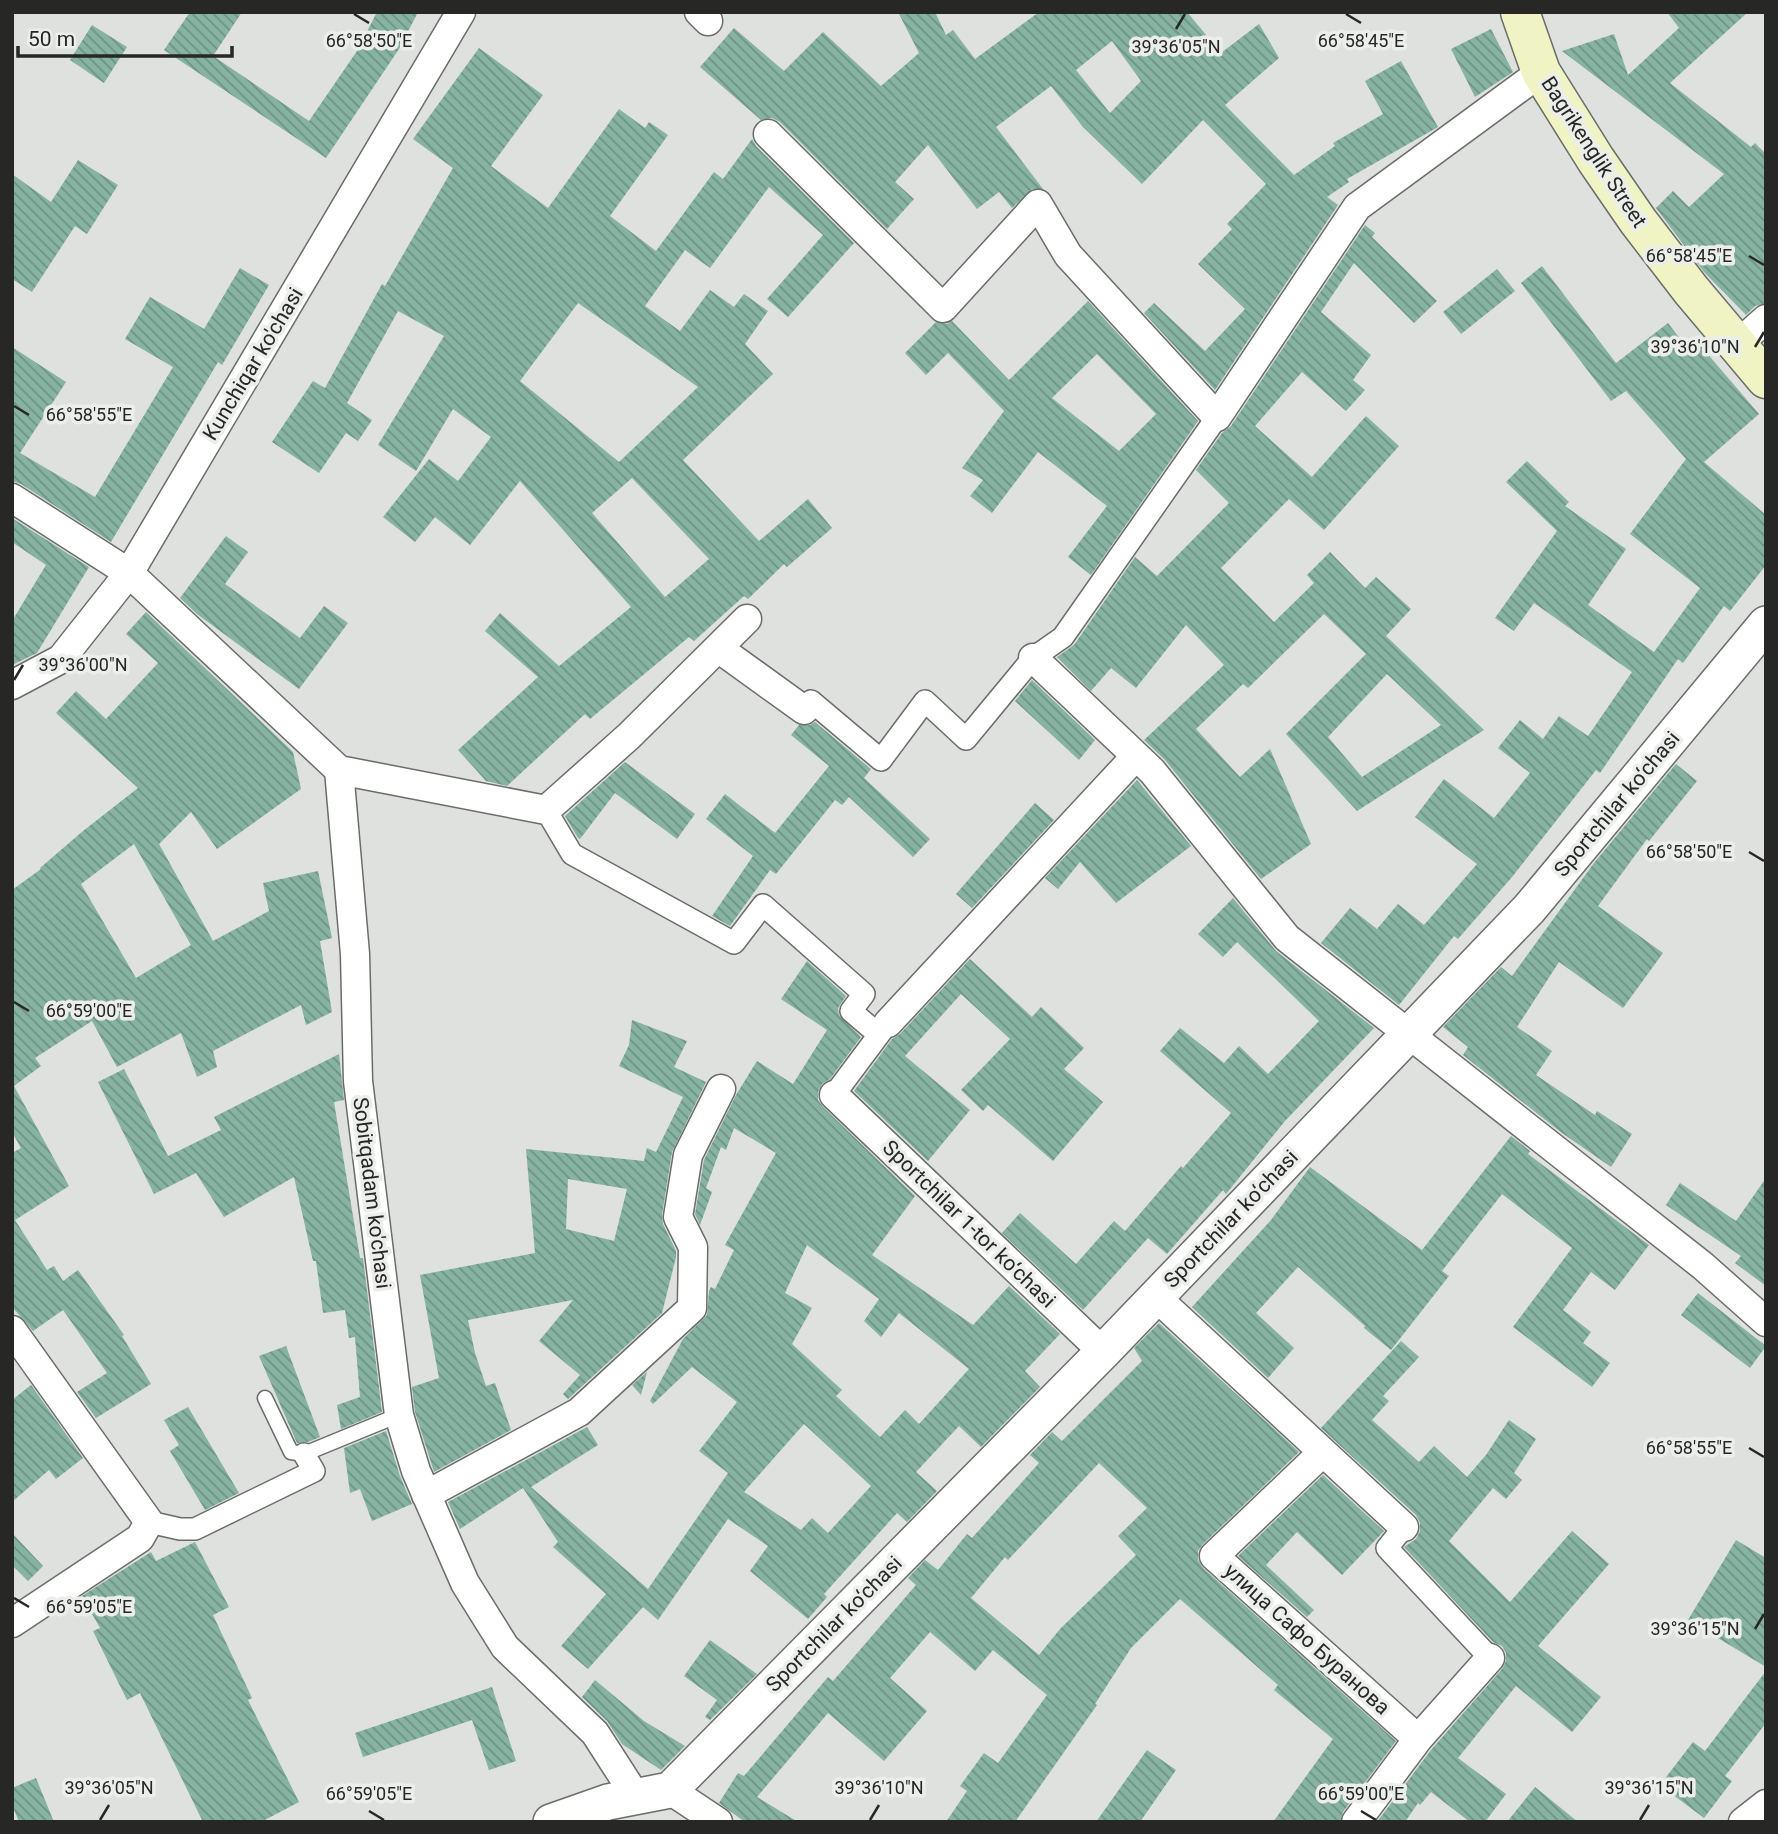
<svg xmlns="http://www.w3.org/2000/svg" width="1778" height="1834" viewBox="0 0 1778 1834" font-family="Roboto,sans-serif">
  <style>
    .building { fill: url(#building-back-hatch); fill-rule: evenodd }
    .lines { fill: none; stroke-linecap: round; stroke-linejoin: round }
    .service-casing { stroke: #6a6d6a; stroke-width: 17 }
    .pedestrian-casing { stroke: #6a6d6a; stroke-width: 24 }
    .minor-casing { stroke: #6a6d6a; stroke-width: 31 }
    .tertiary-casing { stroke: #6a6d6a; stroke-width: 38 }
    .secondary-casing { stroke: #6a6d6a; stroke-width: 41 }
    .service { stroke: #fff; stroke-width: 14 }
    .pedestrian { stroke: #fff; stroke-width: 21 }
    .minor { stroke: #fff; stroke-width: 28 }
    .tertiary { stroke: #fff; stroke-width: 35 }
    .secondary { stroke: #f0f4c4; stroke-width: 38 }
    .ticks { fill: none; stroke: #272726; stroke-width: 2.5 }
    .labels { text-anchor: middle; stroke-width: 7; stroke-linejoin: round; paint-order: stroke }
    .street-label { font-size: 21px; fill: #272726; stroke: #eceeeb }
    .ticks-label { font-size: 18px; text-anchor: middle; fill: #272726; stroke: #eceeeb; stroke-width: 7; stroke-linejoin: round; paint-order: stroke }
  </style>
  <defs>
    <pattern id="building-back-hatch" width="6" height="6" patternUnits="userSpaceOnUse" patternTransform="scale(1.75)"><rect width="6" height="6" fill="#86b3a2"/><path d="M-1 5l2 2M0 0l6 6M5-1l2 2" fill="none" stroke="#6e9284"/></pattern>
  </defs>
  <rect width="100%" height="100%" fill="#dee1de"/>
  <!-- building -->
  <path class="building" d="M190,12h52l-29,44 96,65 48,-70 20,-39h41l-19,37 -73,109 -162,-108z
    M898,12h37l11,23 7,-5 22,29 64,-47h148l34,41 38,-29 20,34 -54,47 69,70 41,-29 -2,-3 50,-29 -18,-33 36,-20 37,66 -91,52 2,3 -22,15 11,8 -123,185 -71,-77 10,-10 51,48 40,-42 -47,-45 34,-35 -5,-5 39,-40 -63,-64 -61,64 -59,-57 -32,-41 -55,41 47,62h-11l-20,19 -13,-16 -22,17 -49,-64 -33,37 19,17 -27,30 -107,-107 -8,-4 -11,2 -61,-53 34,-39 50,43 39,-39 58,54 38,-33zM1112,41l29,40 -31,32 -34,-43z
    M1667,12h81l-78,71 81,64 4,-4 11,11v149l-11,3 -9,9 -42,-43 -48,-64 17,-17 16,16 35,-33 -162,-123 52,-17 14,41 51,-47z
    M92,25l35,22 -23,36 -34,-23z
    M1491,29l22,43 -38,25 -24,-48z
    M479,48l64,47 -52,71 57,42 71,-99 26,19 4,-6 19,13 -58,81 46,35 58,-79 9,7 29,-40 4,7 98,97 -66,74 -21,-18 56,-64 -54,-48 -59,81 -25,-18 -40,56 35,25 30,-41 24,17 10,-13 24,17 -23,33 28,30 -90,86 76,81 49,-42 24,29 -45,39 -3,-3 -36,35 -4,-3 -50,45 -5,-4 -99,82 -5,-5 -78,72 -21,-5 -28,-31 80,-73 -53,-46 15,-18 59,53 72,-59 -111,-126 -50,64 -35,-28 -20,25 -32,-25 46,-58 29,22 33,-44 -38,-28 -37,62 -38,-26 66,-109 -46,-25 -51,92 25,17 -14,21 -12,-8 -27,40 -47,-31 41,-61 12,7 57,-104 3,2 68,-118 -40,-29zM578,303l120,84 -79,75 -99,-81zM632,478l77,81 -44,38 -73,-84z
    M78,160l40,25 -31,49 -12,-8 -43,66 -20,-13v-105l39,28z
    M1365,225l10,8 -3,4 65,64 -23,22 -60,-60 -33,49 50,43 -18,25 12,10 -19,21 -44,-39 -47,54 57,51 54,-61 33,30 -75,84 -35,-31 -68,69 53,54 40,-39 -7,-8 23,-23 35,36 11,-11 35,32 -25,27 98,94 -127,81 -71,-77 80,-80 -42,-40 -76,74 -5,-4 -47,45 44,48 30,-28 41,95 -50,35 -96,-119 -21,-20 80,-75 -38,-40 -50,63 -25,-20 -20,23 -34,-34 17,-12 61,-88 22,19 72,-73 -33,-33 26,-37 9,-7zM1387,674l54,51 -79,52 -34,-40z
    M1542,266l74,97 52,-40 22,29 9,-8 60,70 -55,48 62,53v50l-36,46 -6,-5 -41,57 -5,-4 -78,114 -4,-3 -84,107 -54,62 -4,-3 -55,69 -78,-62 29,-35 27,21 21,-25 26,21 53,-61 -62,-47 29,-38 50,39 36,-45 -32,-25 22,-28 23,19 16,-23 29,20 44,-64 -98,-69 -20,28 -19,-13 62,-87 -51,-49 21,-21 42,41 -4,4 61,43 -38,56 66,47 46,-64 -70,-54 56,-75 -60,-68 -15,10 -90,-118z
    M240,268l29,17 -47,80 -4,-3 -107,180 -90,-58 -9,-3v-134l54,35 -46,71 75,44 78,-130 -48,-28 25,-42 54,32z
    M1497,269l18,22 -54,43 -18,-22z
    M1088,301l110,120 -107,154 -23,-18 39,-51 -69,-54 -46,61 -22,-17 13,-16 -21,-12 42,-57 -56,-58 -22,22 -21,-22 31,-31 11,2 5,-3 57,59zM1097,354l59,60 -37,37 -67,-53z
    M12,518l77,49 -52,86 -25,12v-44l34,-56 -34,-23z
    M226,536l22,16 -23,32 75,54 24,-32 24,17 -49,66 -102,-75 -17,-16z
    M146,612l147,140 8,37 -84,60 -26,-37 -32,32 54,97 56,-30 -6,-28 55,-12 14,67 -12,3 12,71 -26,13 -5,-20 -88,46 4,16 -20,10 -16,-44 -64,34 -25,-46 -57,37 6,8 -27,20 55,100 -54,34 32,50 7,-4 9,15 15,-11 46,65 -2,1 29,48 -55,34 -19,-26 30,-19 -44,-63 -30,21 -21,-24v-154l9,-5 -9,-16v-242l29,-21 -1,-1 43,-37 55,-43 -82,-75 20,-22 30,28 52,-56 -32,-29zM134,844l57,101 -55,33 -55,-94z
    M1032,680l63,60 -16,20 -64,-59z
    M815,722l56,47 -7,9 66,61 -17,18 -64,-60 -7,8 -7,-5 -59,74 -6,-4 -40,56 -18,-10 41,-60 -47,-37 19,-25 50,39 54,-67 -38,-31 8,-10h11z
    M625,762l70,52 -18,25 -62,-46 -35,46 -2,-1 -13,-22z
    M1676,764l21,17 -48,60 -2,-2 -49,67 65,47 -40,55 -64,-46 -42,65 35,24 -16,24 59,40 2,-4 35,23 -21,33 -49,-34 -99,-78 5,-8 -25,-20 58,-60 11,9 82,-113z
    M1137,780l54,66 -75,57 -36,-41 -22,27 -13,-11z
    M1035,803l19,17 -82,88 -16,-14z
    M1233,898l43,53 98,77 -89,93 -59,73 -3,-4 -56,64 -19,-16 -65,72 -81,-77 18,-20 56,51 38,-43 11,10 56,-65 2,2 48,-55 -71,-62 20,-23 44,35 15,-17 29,28 51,-53 -82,-79 -14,15 -25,-23z
    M970,959l62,58 9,-10 43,41 -20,21 39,33 -50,59 -65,-56 -5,6 -22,-21 49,-51 -49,-45 -56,62 65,54 -42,51 -74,-70 38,-52 8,-5z
    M807,961l39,35 -8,12 1,7 22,22 -31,42 -8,5 -4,8v8l5,7 92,89 -43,59 101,70 36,-39 51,48 -35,37 15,16 -59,60 -22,-21 -43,46 21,19 -30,31 -10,-9 -73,81 3,3 -19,22 -58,-48 18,-25 -40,-27 -70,101 -15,-13 -55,62 -27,-23 45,-52 -53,-47 5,-5 -33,-51 4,-3 -4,3 -2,-3 -63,41 -12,-27 139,-75 11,18 -67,42 117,102 80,-116 -29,-22 38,-49 -45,-35 -39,37 -3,-3 33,-62 24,-24 2,-24 2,-4 4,2 19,-39 -9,-5 51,-92 -42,-25 -8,22 -5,-3 -15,41 6,4 -12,33 -5,-11 9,-54 32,-65 21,-34 36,23 34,-54 -46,-31zM807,1245l72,54 -15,22 17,16 18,-24 70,56 -50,55 -14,-14 -25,27 -44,-41 6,-6 -50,-46 20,-36 -27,-15zM804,1424l67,62 -43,47 -16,-15 -11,12 -57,-38z
    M632,1020l55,21 -13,26 32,15 -34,70 -10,63 1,9 13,27v6l-14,56 -94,86 -5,-5 17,-19 -41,-34 34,-41 -105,20 7,33 11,33 9,-3 16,47 -77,42 -19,-60 -3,-25 27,-9 -19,-103 115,-22 -9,-104 118,12 3,-13 9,4 27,-55 -64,-31 10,-21zM568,1179l59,10 -13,52 -48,-12z
    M339,1054l5,46 -10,2 26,156h3l19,154 -41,17 -4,-24 23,-8 -5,-60 -6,1 -4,-28 -22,3 -7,-52h-3l-19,-84 -70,40 -28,-44 -42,21 -56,-112 26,-13 44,87 53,-26 -7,-13z
    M1511,1136l19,15 -2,3 121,91 -34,45 -24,-18 -28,38 28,22 -8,11 27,20 -18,24 -79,-60 59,-79 -70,-54 -60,77 7,5 -58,74 -27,-22 1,-2 -67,-59 -42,46 38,35 -26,30 -76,-71 79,-87 39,-53 112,83z
    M1766,1178v108l-31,-23 6,-7 -75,-51 14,-22 56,38z
    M1698,1293l68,53 -16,22 -69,-53z
    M1159,1323l140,129 -96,92 -5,7v9l5,8 193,173 -53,71 -3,10h-67l60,-83 -59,-49 4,-5 -98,-86 -49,49 -36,56 2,1 -82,117h-69l21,-31 -7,-5 24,-33 14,10 49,-68 -54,-45 -18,21 -45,-39 -40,46 37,33 -43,50 -56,-48 -71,84 41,25h-53l-26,-19 19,-30 6,3 84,-99 5,4 83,-96 -8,-7 17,-18 13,10 29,-36 5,4 67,-75 -9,-8 22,-23 10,9 80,-80 -8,-13zM1099,1463l48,45 -29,28 18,19 -76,74 -21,26 -68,-57 34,-41 3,3z
    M1401,1341l18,16 -36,39 6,5 -17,19 47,42 15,-16 33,31 19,-22 23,-35 27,19 -22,34 8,7 -16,19 -13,-11 -44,53 61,61 62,-71 37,33 -71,82 63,51 -29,35 -56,-46 -58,72 48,36 -21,28h-15l-39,-30 -11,13 -2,-2 -13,19h-28l54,-72 71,-81 4,-8v-8l-4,-7 -9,-4 -89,-95 12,-8 4,-8v-8l-4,-8 -95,-87z
    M286,1346l34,91 -12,5 -11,1 -38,-87z
    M647,1372l-6,23 -9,-10z
    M31,1385l52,73 -27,21 -7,-9 -37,32v-102z
    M188,1407l51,86 -34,17 -35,-59 9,-6 -15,-25z
    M386,1431l14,45 12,28 -40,17 -12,-32 -10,4 -6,-45z
    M1323,1475l61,56 -42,44 -45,-43 -31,33 48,45 -7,7 -69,-61z
    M12,1533l31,33 -15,15 -16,-16z
    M1736,1540l30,18v109l-78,-47z
    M195,1542l34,65 -16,8 39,83 -4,2 51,102 -38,20h-58l-63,-129 -13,7 -34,-69 7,-3 -18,-32 69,-44 5,9z
    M710,1640l47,34 -47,46 -5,-3 12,-17 -33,-24z
    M1766,1671v52l-41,53 7,5 -28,37 -44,-33 33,-43 12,9z
    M595,1680l49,41 41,25 -24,24 -39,-26 -15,-23 -25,-24z
    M492,1687l24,74 -27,9 -17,-50 -109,37 -8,-24z
    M1147,1750l29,20 -36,52h-44z
    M36,1778l18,44h-35l-7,-17v-17z
    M1535,1787l43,35h-71z"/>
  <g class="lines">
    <defs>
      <path id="service" d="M265,1398l26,54 13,2 95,-39"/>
      <path id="pedestrian" d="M804,710l7,-9 70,59 44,-59 41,38 67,-81 30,-21 154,-220
        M546,810l26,44 162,89 29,-38 101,89 -13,17 27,23
        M834,1095l53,-71
        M149,1522l31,7h15l119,-58 -10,-17
        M1404,1527l-17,21 103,110"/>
      <path id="minor" d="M699,12l9,9
        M768,134l175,174 95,-104 30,51 149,162 140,-210 184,-135
        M1738,344l28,-25
        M12,498l117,75 210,197 16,184 3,127 41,334 17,56 49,112 40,64 90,86 40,62
        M718,648l86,62
        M1033,658l119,113 135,167 416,328 63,56
        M12,685l49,-26 68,-86 332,-561
        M339,770l207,40 83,-74 118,-117
        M888,1023l248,-267
        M834,1095l269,257
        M1156,1297l167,155 -109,104 204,183 -62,83
        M12,1330l137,192 -9,16 -128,85
        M1323,1452l81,75
        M426,1495l153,-83 113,-104 1,-61 -15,-30 10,-62 33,-66
        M1418,1739l72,-81
        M670,1790l48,32
        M1743,1822l23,-18"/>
      <path id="tertiary" d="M551,1822l57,-20 62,-12 433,-438 426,-443 237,-285"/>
      <path id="secondary" d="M1520,12l21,60 55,88 42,61 53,69 75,89"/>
    </defs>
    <!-- service casing -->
    <use href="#service" class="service-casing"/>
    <!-- pedestrian casing -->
    <use href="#pedestrian" class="pedestrian-casing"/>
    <!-- minor casing -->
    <use href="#minor" class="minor-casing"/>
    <!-- tertiary casing -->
    <use href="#tertiary" class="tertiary-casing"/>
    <!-- secondary casing -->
    <use href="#secondary" class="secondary-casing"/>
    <!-- service -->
    <use href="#service" class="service"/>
    <!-- pedestrian -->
    <use href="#pedestrian" class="pedestrian"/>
    <!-- minor -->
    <use href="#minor" class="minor"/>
    <!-- tertiary -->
    <use href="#tertiary" class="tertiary"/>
    <!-- secondary -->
    <use href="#secondary" class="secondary"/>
  </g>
  <!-- ticks -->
  <path class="ticks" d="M354,14l15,9M1346,14l15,9M1176,29l9,-15M1749,256l15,9M1755,347l9,-15M14,406l15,9M14,680l9,-15M1749,852l15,9M14,1002l15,9M1749,1448l15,9M14,1598l15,9M1755,1629l9,-15M369,1811l15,9M1361,1811l15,9M100,1820l9,-15M870,1820l9,-15M1640,1820l9,-15"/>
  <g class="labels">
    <!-- street labels -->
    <g class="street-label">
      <text transform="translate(1594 152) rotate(57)" y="7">Bagrikenglik Street</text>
      <text transform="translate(253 364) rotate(-59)" y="7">Kunchiqar ko'chasi</text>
      <text transform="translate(1617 804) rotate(-50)" y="7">Sportchilar ko‘chasi</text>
      <text transform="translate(372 1193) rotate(83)" y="7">Sobitqadam ko'chasi</text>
      <text transform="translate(1231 1219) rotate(-46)" y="7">Sportchilar ko‘chasi</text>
      <text transform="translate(969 1224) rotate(44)" y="7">Sportchilar 1-tor ko‘chasi</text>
      <text transform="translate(834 1624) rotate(-45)" y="7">Sportchilar ko‘chasi</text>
      <text transform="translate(1307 1639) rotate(42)" y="7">улица Сафо Буранова</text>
    </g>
  </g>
  <g class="ticks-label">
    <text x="369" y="47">66°58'50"E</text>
    <text x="1361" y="47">66°58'45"E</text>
    <text x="1176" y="53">39°36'05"N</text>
    <text x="1689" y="262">66°58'45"E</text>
    <text x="1695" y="353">39°36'10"N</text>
    <text x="89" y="421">66°58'55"E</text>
    <text x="83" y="671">39°36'00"N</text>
    <text x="1689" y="858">66°58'50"E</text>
    <text x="89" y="1017">66°59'00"E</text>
    <text x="1689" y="1454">66°58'55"E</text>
    <text x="89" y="1613">66°59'05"E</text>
    <text x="1695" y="1635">39°36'15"N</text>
    <text x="109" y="1794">39°36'05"N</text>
    <text x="879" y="1794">39°36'10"N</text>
    <text x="1649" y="1794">39°36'15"N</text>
    <text x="369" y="1800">66°59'05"E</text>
    <text x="1361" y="1800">66°59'00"E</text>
  </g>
  <!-- border -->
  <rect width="1778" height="1834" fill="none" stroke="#272726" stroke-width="28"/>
  <!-- scale -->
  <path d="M18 46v10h214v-10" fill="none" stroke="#272726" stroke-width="3.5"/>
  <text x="28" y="46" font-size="21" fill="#272726" stroke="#eceeeb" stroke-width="5" paint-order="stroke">50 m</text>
</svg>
